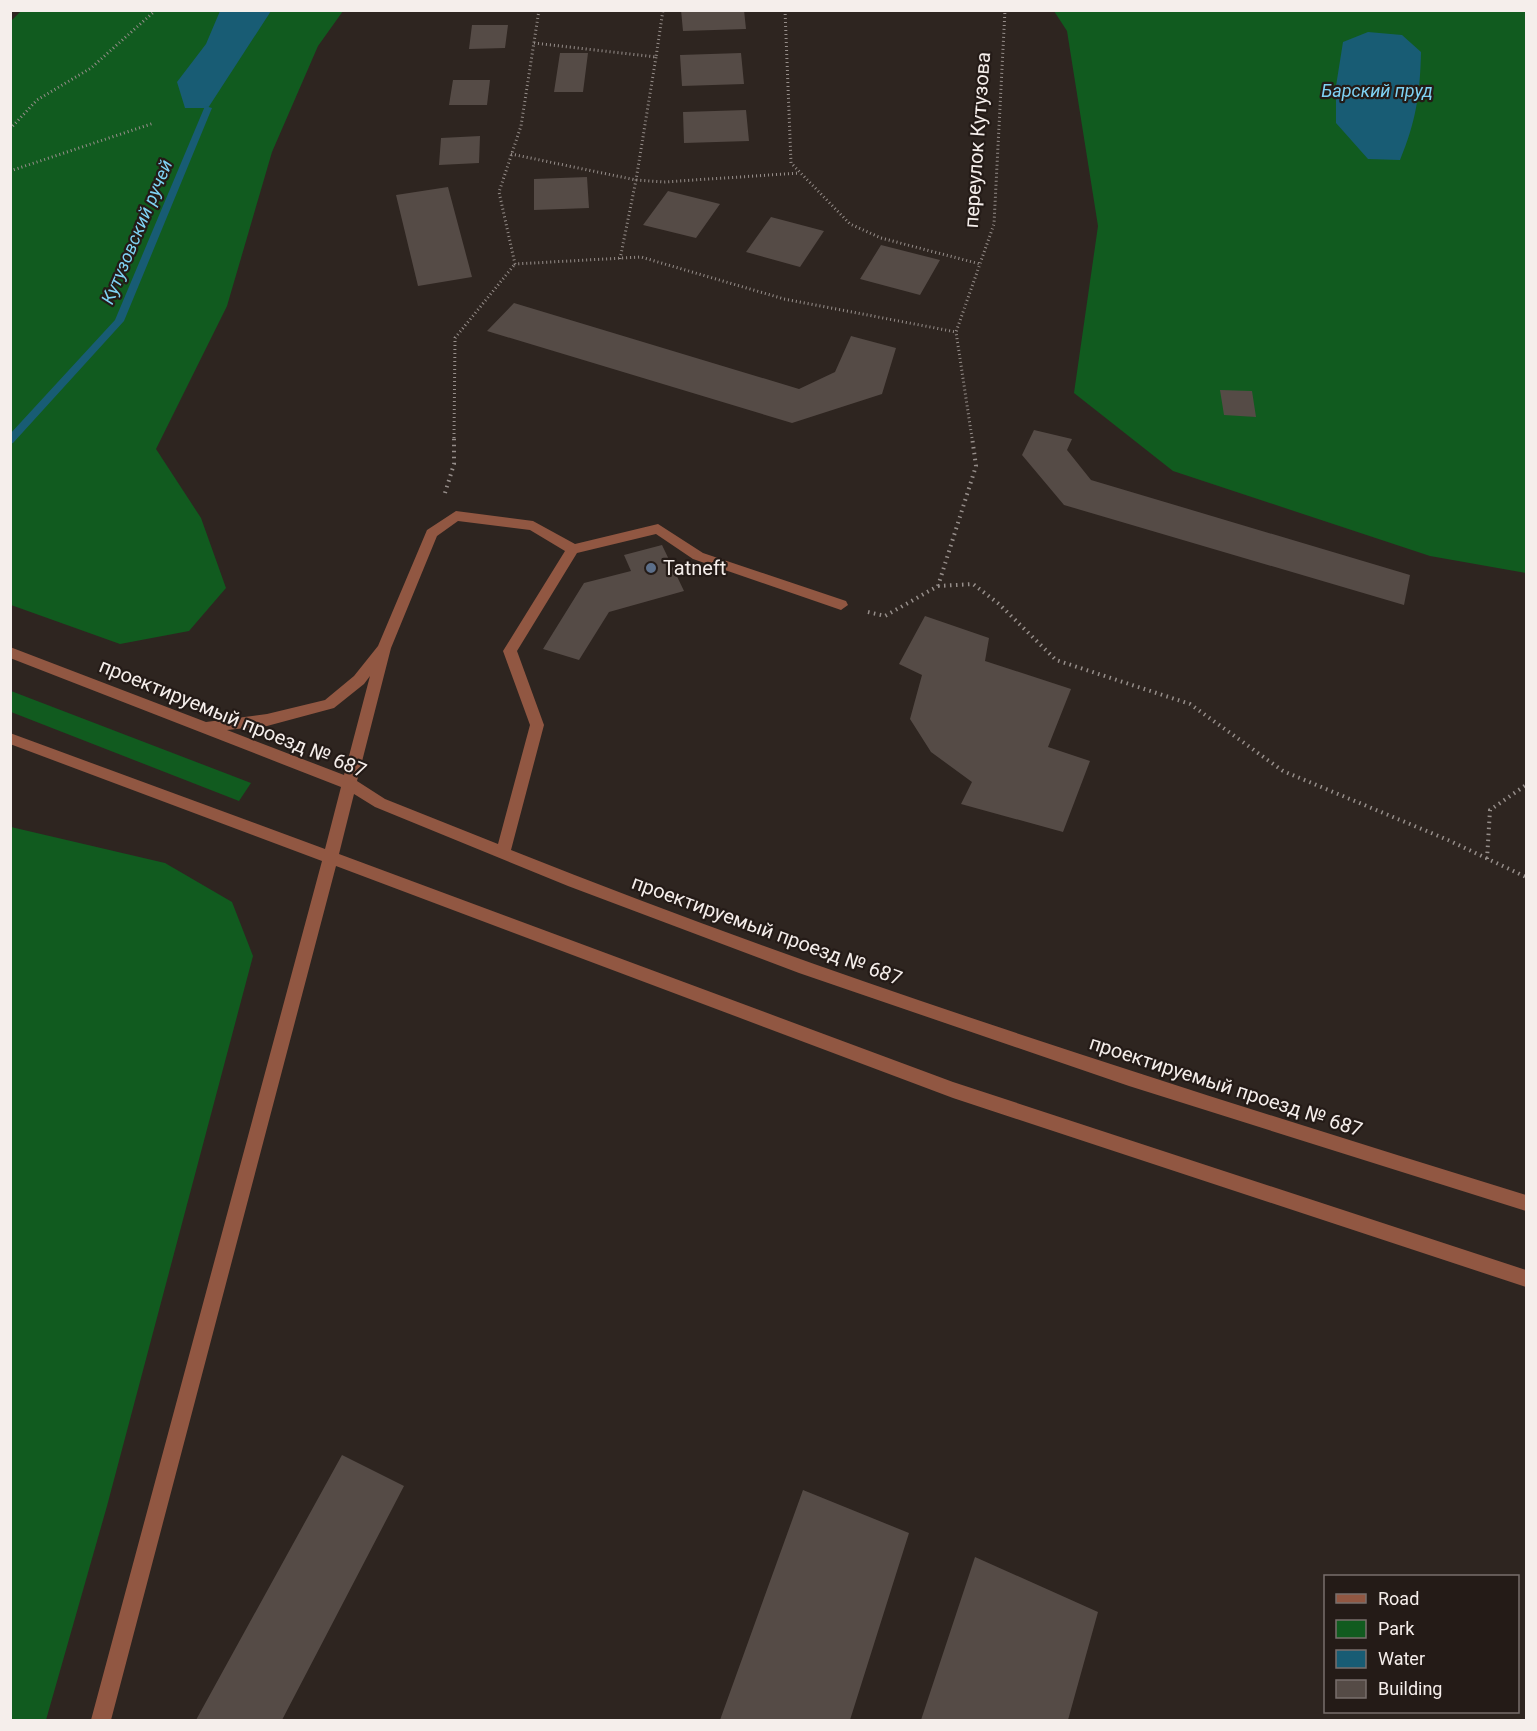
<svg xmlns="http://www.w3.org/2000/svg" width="1537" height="1731" viewBox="0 0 1537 1731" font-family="Roboto,sans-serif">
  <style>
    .green { fill: #115b1f }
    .water { fill: #185c74 }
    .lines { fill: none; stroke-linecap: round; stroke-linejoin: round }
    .stream { fill: #185c74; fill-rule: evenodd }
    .building { fill: #554b46 }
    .path-far1 { stroke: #968e8a; stroke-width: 3; stroke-dasharray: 1 3; stroke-linecap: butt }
    .path { stroke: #968e8a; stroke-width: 4; stroke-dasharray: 1.5 4.5; stroke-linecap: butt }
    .minor { fill: #915742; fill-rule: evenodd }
    .service-dot { fill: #5c6f8a; stroke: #241b17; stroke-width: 2 }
    .labels { text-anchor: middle; stroke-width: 4.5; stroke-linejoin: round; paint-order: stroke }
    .far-water-label { font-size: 18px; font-style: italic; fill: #7fd2f4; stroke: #241b17 }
    .street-label { font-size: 20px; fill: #f5eeeb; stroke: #241b17 }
    .poi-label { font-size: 20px; fill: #f5eeeb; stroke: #241b17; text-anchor: start }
  </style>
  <rect width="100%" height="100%" fill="#2e2520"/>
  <!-- green -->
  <path class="green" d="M22,10l321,1 -25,35 -46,106 -45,154 -71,143 45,69 25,70 -37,43 -69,13 -109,-39v-584z
    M1054,11h472v562l-96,-17 -257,-85 -99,-78 24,-167 -31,-195z
    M10,691h1l240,92 -12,18 -228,-89z
    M11,827l154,36 67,39 21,54 -146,550 -61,214h-36z"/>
  <!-- water -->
  <path class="water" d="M220,11h51l-63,97h-23l-8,-26 29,-38z
    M1368,32l34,3 19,17c-1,43 -5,69 -21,108l-32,-1 -32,-36v-37l7,-44z"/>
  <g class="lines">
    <!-- stream -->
    <path class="stream" d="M205,106l7,2 -88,213 -111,122 -3,1v-10l105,-114z"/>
  </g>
  <!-- building -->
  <path class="building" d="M681,10h63l2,19 -63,2z
    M472,25h36l-3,23 -36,1z
    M560,53h28l-5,39h-29z
    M741,53l3,31 -62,2 -2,-31z
    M453,80h37l-3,25h-38z
    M746,110l3,31 -65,2 -1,-31z
    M480,136l-1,27 -40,2 2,-27z
    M587,177l2,31 -55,2v-31z
    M448,187l24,90 -54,9 -22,-91z
    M668,191l52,13 -24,34 -53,-13z
    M771,217l53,14 -24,36 -54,-15z
    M881,245l59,15 -20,35 -60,-16z
    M514,303l285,86 36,-17 16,-36 45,12 -14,46 -90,29 -305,-92z
    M1220,390l32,1 4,26 -32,-2z
    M1034,430l38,9 -5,11 24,30 319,95 -6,30 -340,-100 -42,-50z
    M662,545l22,46 -75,21 -30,48 -36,-11 41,-66 47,-12 -7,-16z
    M925,616l64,22 -4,23 86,28 -23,58 42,14 -27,71 -102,-28 11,-22 -41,-30 -21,-33 12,-44 -23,-11z
    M342,1455l62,31 -122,234h-86z
    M803,1490l106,43 -59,187h-130z
    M975,1557l123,55 -30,108h-147z"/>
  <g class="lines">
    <!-- path-far1 -->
    <path class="path-far1" d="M539,10l-18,116 -22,66 16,72 126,-7 143,42 172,33
      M785,10l6,153 59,61 31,14 99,26
      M534,43l122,14 7,-47
      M10,129l27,-29 54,-32 65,-58
      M511,154l125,26 28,2 136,-9
      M10,171l144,-48
      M620,259l16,-79 20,-123
      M454,438l1,-100 60,-74
      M972,438l-16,-106 38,-108 11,-214"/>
    <!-- path -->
    <path class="path" d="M445,493l9,-29v-27
      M938,586l35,-2 26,20 57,56 134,44 93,67 165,69 78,37
      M868,612l17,4 53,-30 38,-120 -4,-29
      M1487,859l3,-49 36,-25"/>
    <!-- minor -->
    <path class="minor" d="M456,511l77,10 42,23 83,-20 45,29 143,48 2,4 -7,5 -148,-51 -37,-25 -79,19 -60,98 27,74 -33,125c332,133 674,239 1015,345v16l-397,-125 -330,-113 -231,-87 -193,-79 -21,-13 -15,60 614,228 573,188v17l-573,-189 -617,-232 -225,854h-20l231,-859 -312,-117v-11l315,116 16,-62 -331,-129v-11l196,75 61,-8 58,-14 29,-24 24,-30 49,-116zM458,521l72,9 35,21 -62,100 27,74 -32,119 -113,-45 -28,-18 34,-133 46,-112zM370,676l-26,99 -117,-45 40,-4 67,-18 30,-24z"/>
  </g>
  <!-- markers -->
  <circle class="service-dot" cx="651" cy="568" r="6"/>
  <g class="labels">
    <!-- far-water labels -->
    <g class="far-water-label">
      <text x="1377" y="97">Барский пруд</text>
      <text transform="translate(137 232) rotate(-67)" y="6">Кутузовский ручей</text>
    </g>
    <!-- street labels -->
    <g class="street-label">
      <text transform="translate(977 140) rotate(-86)" y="7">переулок Кутузова</text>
      <text transform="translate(233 718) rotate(22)" y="7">проектируемый проезд № 687</text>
      <text transform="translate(767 930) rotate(20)" y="7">проектируемый проезд № 687</text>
      <text transform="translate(1226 1086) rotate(18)" y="7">проектируемый проезд № 687</text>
    </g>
    <!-- poi labels -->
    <g class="poi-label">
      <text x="663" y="575">Tatneft</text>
    </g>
  </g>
  <!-- border -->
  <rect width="1537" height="1731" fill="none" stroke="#f5eeeb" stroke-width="24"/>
  <!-- legend -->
  <rect x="1324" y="1575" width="195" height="138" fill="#241b17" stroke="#786f6c" stroke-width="1.5"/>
  <rect x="1336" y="1594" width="30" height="9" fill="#915742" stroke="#786f6c" stroke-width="1.5"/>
  <text x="1378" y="1605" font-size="18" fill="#f5eeeb">Road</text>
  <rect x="1336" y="1620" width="30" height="18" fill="#115b1f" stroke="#786f6c" stroke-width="1.5"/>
  <text x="1378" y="1635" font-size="18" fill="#f5eeeb">Park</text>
  <rect x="1336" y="1650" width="30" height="18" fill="#185c74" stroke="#786f6c" stroke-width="1.5"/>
  <text x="1378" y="1665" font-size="18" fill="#f5eeeb">Water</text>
  <rect x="1336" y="1680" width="30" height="18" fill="#554b46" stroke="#786f6c" stroke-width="1.5"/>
  <text x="1378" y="1695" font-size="18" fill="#f5eeeb">Building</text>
</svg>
